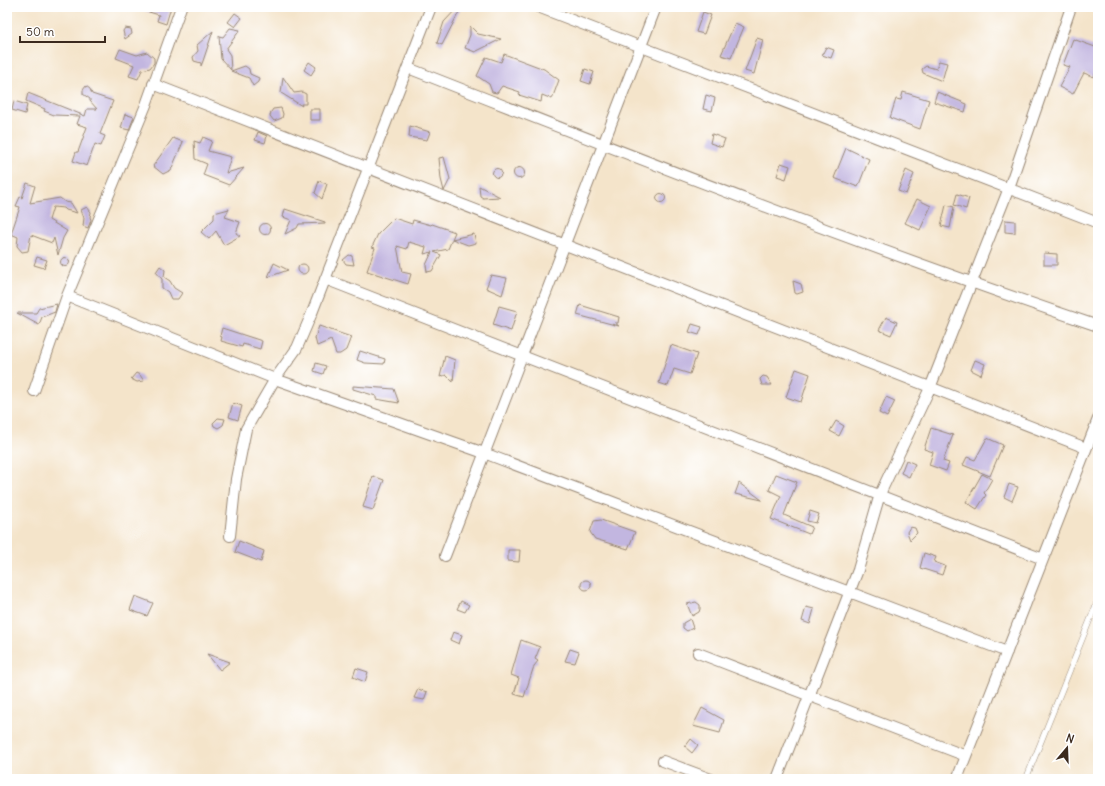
<svg xmlns="http://www.w3.org/2000/svg" width="1105" height="786" viewBox="0 0 1105 786" font-family="Delius,sans-serif">
  <style>
    .building { fill: #c2b6e0 }
    .lines { fill: none; stroke-linecap: round; stroke-linejoin: round }
    .lane-casing { stroke: #988774; stroke-width: 6 }
    .street-casing { stroke: #988774; stroke-width: 12 }
    .lane { stroke: #fff; stroke-width: 5 }
    .street { stroke: #fff; stroke-width: 10 }
  </style>
  <rect width="100%" height="100%" fill="#fff"/>
  <filter id="ink" filterUnits="userSpaceOnUse"><feTurbulence type="fractalNoise" baseFrequency=".025" numOctaves="2"/><feDisplacementMap in="SourceGraphic" scale="8" xChannelSelector="R" yChannelSelector="G"/><feConvolveMatrix kernelMatrix="1 2 1 2 8 2 1 2 1" color-interpolation-filters="sRGB"/></filter>
  <filter id="wash" filterUnits="userSpaceOnUse"><feTurbulence type="fractalNoise" baseFrequency=".012" numOctaves="4" result="noise"/><feDisplacementMap in="SourceGraphic" scale="16" xChannelSelector="R" yChannelSelector="G"/><feGaussianBlur stdDeviation="0.9" result="paint"/><feColorMatrix in="noise" values="0 0 0 0 0 0 0 0 0 0 0 0 0 0 0 0 0 1.4 0 .05"/><feComposite in="paint" operator="in"/></filter>
  <g filter="url(#wash)">
    <rect width="100%" height="100%" fill="#f4e4ca"/>
    <g id="blocks">
      <!-- building -->
      <path class="building" d="M140,7h31l-5,17 -9,-3 2,-6 -20,-6z
        M458,7l3,1 -19,37 -5,-2 7,-21z
        M703,12l8,3 -7,19 -8,-2z
        M235,13l7,5 -7,9 -7,-5z
        M735,23l9,4 -13,31 -10,-3z
        M470,26l8,8 23,5 -26,13 -10,-4 5,-13z
        M125,28l6,1 1,5 -7,5 -2,-8z
        M230,28l10,2 -14,19 4,6 1,15 -10,-11 -2,-23 4,1z
        M213,31l-10,30 -2,5v-3l-7,-2 -1,-4 5,-6 -1,-6z
        M757,38l6,2 -9,34 -9,-3z
        M1073,39l25,9v18l-4,11 -10,-4 -11,21 -14,-7 11,-20 -7,-2z
        M826,47l8,3 -3,8 -9,-3z
        M120,49l17,6 10,-3 7,6v5l-4,5 -8,2 -4,9 -9,-3 5,-11 -18,-7z
        M504,54l40,15 15,11 -7,19 -10,-4 -1,7 -22,-7 1,-3 -18,-6 -5,7 -5,-1 -3,-8 -12,-8 9,-19 15,5z
        M939,61l8,2 -5,18 -19,-8 -1,-4 4,-3 10,3z
        M309,62l7,5 -5,8 -7,-5z
        M245,66l4,3 1,5 9,4 -1,4 -5,4 -4,-8 -18,-7z
        M585,69l9,3 -4,12 -9,-3z
        M283,77l11,16 8,-1 4,2v10h-5l1,2 -21,-13z
        M86,86l4,3 2,5 21,7 -13,33 5,2 -4,10 -6,-2 -8,22 -14,-5 3,-9h2l9,-25 -10,-3 3,-8 -26,-1 -10,-4 1,-2 -19,-8 2,-8 57,23 2,-7h10l-7,-8v-2l-7,-5v-4z
        M903,92l26,8 -9,29 -30,-11 6,-19 5,1z
        M937,92l30,12 -2,8 -31,-10z
        M706,95l9,3 -3,13 -9,-2z
        M14,101l13,4 -2,9 -13,-4z
        M281,108l2,6 -1,4 -8,3 -4,-5 1,-4 2,-3z
        M310,109h10v11h-10z
        M125,114l9,3 -5,13 -8,-2z
        M410,126l20,6 -3,8 -18,-3z
        M258,132l9,4 -2,7 -10,-3z
        M712,134l13,5 -3,8 -12,-4z
        M203,137l9,4 -4,10 23,6 -5,16 18,-5 -15,17 -26,-10 4,-11 -12,-5 -1,-18 6,2z
        M173,138l10,4 -12,28 -8,4 -10,-8z
        M846,148l23,11 -11,28 -24,-9z
        M444,157l6,22 -6,12 -3,-12 -2,-21z
        M781,163l9,3 -4,13 -9,-3z
        M513.5 173a5.5 5.5 0 1 1 11 0a5.5 5.5 0 1 1-11 0Z
        M492.5 173a4.5 4.5 0 1 1 9 0a4.5 4.5 0 1 1-9 0Z
        M906,170l8,4 -8,20 -8,-3z
        M319,181l8,3 -5,15 -7,-6z
        M27,183l8,3 -5,17 30,-5 5,4 6,1 6,10 -11,-3 -2,-2 -11,-1 -4,13 18,11 -4,7 -5,17 -4,-17 -2,5 -21,-8 -3,16 -6,1 -5,-6 1,-9 -7,-3 9,-27 -4,-1 4,-9 2,1z
        M479,186l21,11 -17,1 -3,-2z
        M656.5 198a4.5 4.5 0 1 1 9 0a4.5 4.5 0 1 1-9 0Z
        M957,194l12,4 -3,11 -12,-4z
        M917,199l14,7 -11,24 -15,-7z
        M946,205l8,2 -4,21 -9,-2z
        M87,207l4,5 -1,5 1,3 -3,8 -5,-2 1,-8 -3,-8z
        M229,209l-4,8 15,5 -4,11 4,3 -16,9 -8,-14 -7,8 -8,-7 13,-13v-6z
        M285,209l40,13v1l-26,1 -2,4 -12,6 6,-14 -8,-3z
        M394,218l18,6 1,-4 18,5 1,-1 23,8 -7,17 -14,3 7,3 -9,16 -5,1 -1,-7 6,-13 -8,2 2,-7 -17,-5 -2,7 -10,-3 5,26 9,2 -3,10 -41,-13 8,-23 -3,-1 6,-13z
        M1005,220l10,1v12l-10,-1z
        M259.5 229a5.5 5.5 0 1 1 11 0a5.5 5.5 0 1 1-11 0Z
        M474,234l2,9 -8,2 -16,-6z
        M1044,253l13,1v11h-13z
        M349,255l3,1 2,9 -8,-1 -3,-4z
        M37,257l10,3 -3,8 -10,-3z
        M60.5 262a4.5 4.5 0 1 1 9 0a4.5 4.5 0 1 1-9 0Z
        M274,263l14,7 -20,7z
        M298 269a5 5 0 1 1 10 0a5 5 0 1 1-10 0Z
        M160,266l5,4 -1,7 6,4 4,7 8,5 -4,6h-7l-3,-7 -6,-4v-9l-6,-7z
        M491,275l16,3 -5,17 -16,-7z
        M793,281l8,3 2,8 -6,2 -2,-1z
        M57,304l-2,8 -13,5 -3,8 -22,-12h19l3,-5z
        M580,305l39,12 -1,6h-3l4,3 -42,-11z
        M499,306l18,5 -6,20 -18,-6z
        M886,317l11,5 -6,13 -12,-5z
        M692,324l10,3 -3,8 -10,-3z
        M319,326l32,11 -5,13 -6,4h-4l-5,-14 -14,6 -2,-8z
        M222,328l40,13 -2,8 -17,-5 -1,3 -21,-6 1,-4 -2,-1z
        M671,345l26,9 -7,20 -16,-5 -6,17 -9,-3z
        M360,351l25,8 -1,5 -19,-1 -8,-3z
        M445,356l10,4 -2,22 -7,-7 -6,2z
        M975,360l10,4 -4,11 -10,-5z
        M316,363l10,3 -3,8 -9,-3z
        M796,369l14,5 -9,28 -15,-5z
        M136,373l4,2 4,6 -7,1 -6,-3z
        M763,376l4,1 5,8h-10l-2,-6z
        M353,386l41,3 5,14 -23,-4v-3l-23,-7z
        M886,397l9,4 -8,16 -8,-4z
        M233,403l9,3 -4,14 -9,-3z
        M218,418l7,1 -2,6 -5,3 -4,-2 -1,-3z
        M836,421l8,5 -5,10 -9,-5z
        M931,428l22,7 -10,26 6,2 -3,8 -17,-6 4,-13 -9,-3z
        M987,438l16,7 -13,31 -27,-11 4,-8 8,3z
        M906,460l9,4 -6,13 -8,-4z
        M776,474l21,8 -13,33 28,12 -3,7 -38,-15 10,-23 -12,-6z
        M982,474l10,5 -8,14 2,2 -9,14 -11,-7z
        M373,476l11,4 -11,30 -10,-3z
        M739,483l23,17 -27,-6z
        M1009,484l9,3 -6,14 -8,-4z
        M810,511l9,3 -3,9 -9,-2z
        M601,520l34,12 -7,17 -33,-10 -5,-7 4,-11z
        M910,527l5,1 2,5 -7,7 -3,-8z
        M239,541l25,10 -3,11 -26,-10z
        M508,550h12l-1,12 -11,-1z
        M924,553l12,4 -2,5 11,4 -3,9 -22,-7z
        M581 585a5 5 0 1 1 10 0a5 5 0 1 1-10 0Z
        M135,596l18,7 -6,13 -17,-6z
        M461,601l8,4 -4,7 -8,-3z
        M696,602l4,3v4l-1,3 -7,4 -5,-12z
        M806,607l8,2 -4,15 -8,-3z
        M690,619l3,9 -6,3 -4,-3v-5z
        M453,632l9,3 -3,9 -9,-4z
        M521,640l19,7 -5,12 3,2 -4,5 -10,31 -10,-3 5,-16 -8,-3z
        M570,649l9,3 -4,11 -10,-2z
        M207,654l23,8 -10,8z
        M356,668l12,4 -3,10 -12,-5z
        M418,689l9,3 -3,8 -10,-2z
        M702,708l22,12 -4,13 -27,-7z
        M691,739l7,6 -6,8 -7,-6z"/>
    </g>
  </g>
  <g filter="url(#ink)">
    <use href="#blocks" fill-opacity="0" stroke="#988774" stroke-width="1"/>
    <g class="lines">
      <defs>
        <path id="lane" d="M1026,779l72,-179"/>
        <path id="street" d="M538,7l560,216
          M408,68c229,90 458,180 690,258
          M153,84l933,364
          M325,279l718,280
          M67,296l208,83 209,74 523,199
          M34,391l33,-95 79,-191 35,-98
          M230,536l6,-57 10,-50 29,-50 22,-31 15,-35 119,-306
          M445,556l211,-549
          M698,653l268,103
          M663,761l48,18
          M777,779l81,-209 22,-76 50,-106 79,-200 62,-181
          M957,779l141,-360"/>
      </defs>
      <!-- lane casing -->
      <use href="#lane" class="lane-casing"/>
      <!-- street casing -->
      <use href="#street" class="street-casing"/>
      <!-- lane -->
      <use href="#lane" class="lane"/>
      <!-- street -->
      <use href="#street" class="street"/>
    </g>
  </g>
  <!-- margin -->
  <rect width="1105" height="786" fill="none" stroke="#fff" stroke-width="24"/>
  <!-- north arrow -->
  <g transform="translate(1067 748) rotate(19)" stroke="#ffffff" stroke-width="3" paint-order="stroke">
  <path d="M0-3L7 15L0 10L-7 15Z" fill="#3b2a1e"/>
  <text y="-6" font-size="11" font-weight="bold" text-anchor="middle" fill="#3b2a1e">N</text>
  </g>
  <!-- scale -->
  <path d="M20 36v6h85v-6" fill="none" stroke="#3b2a1e" stroke-width="2"/>
  <text x="26" y="36" font-size="12" fill="#3b2a1e" stroke="#ffffff" stroke-width="3" paint-order="stroke">50 m</text>
</svg>
